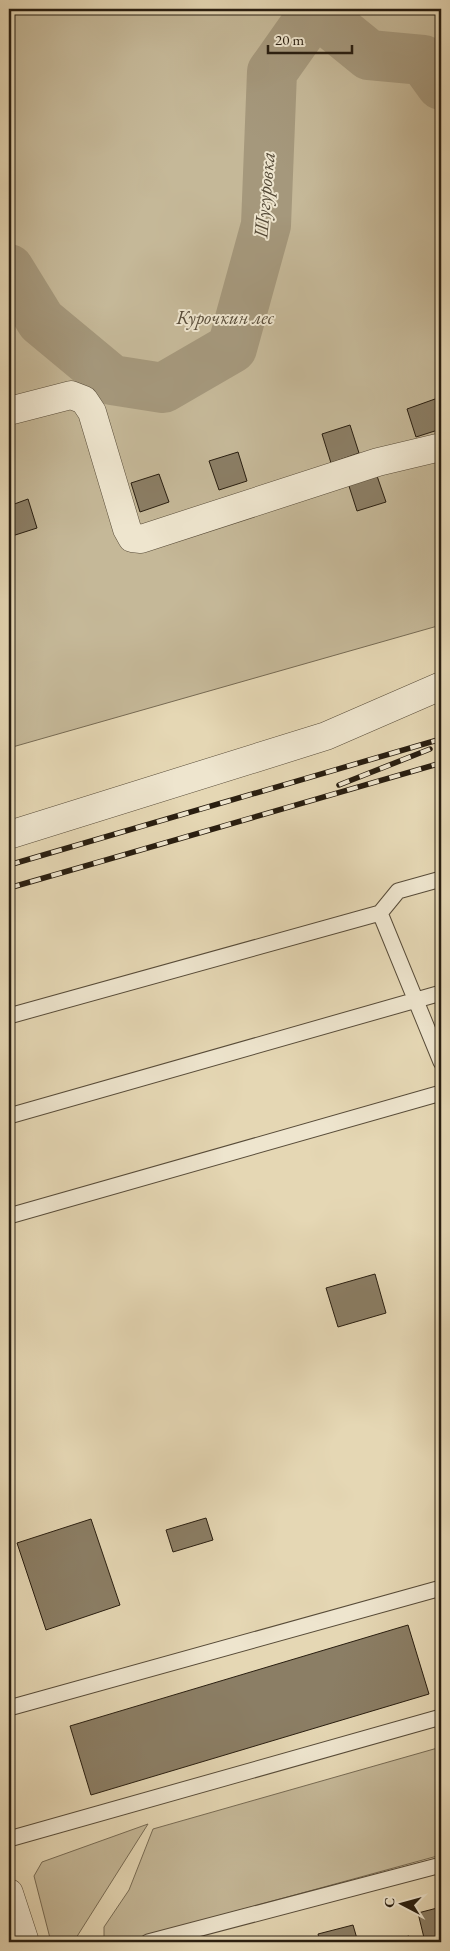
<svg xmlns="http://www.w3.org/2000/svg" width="450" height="1951" viewBox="0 0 450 1951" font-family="'EB Garamond',serif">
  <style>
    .green { fill: #c5b898; stroke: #776b54 }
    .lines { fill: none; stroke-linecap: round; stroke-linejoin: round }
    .river { stroke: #a5987c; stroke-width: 50 }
    .building { fill: #8b7e65; stroke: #291e10 }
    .service-casing { stroke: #584c39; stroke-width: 17 }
    .minor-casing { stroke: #584c39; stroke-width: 29 }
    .service { stroke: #eee5ce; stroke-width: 15 }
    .minor { stroke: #eee5ce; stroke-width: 28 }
    .rail-casing { stroke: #291e10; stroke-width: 5.5 }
    .rail { stroke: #eee5ce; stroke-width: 4; stroke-dasharray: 11; stroke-linecap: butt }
    .labels { text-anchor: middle; stroke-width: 4; stroke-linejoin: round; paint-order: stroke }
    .park-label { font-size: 19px; font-style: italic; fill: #584c39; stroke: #eee5ce }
    .water-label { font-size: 20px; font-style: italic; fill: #544936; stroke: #eee5ce }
  </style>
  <rect width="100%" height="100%" fill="#e5d7b4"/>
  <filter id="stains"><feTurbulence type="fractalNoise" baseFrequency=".004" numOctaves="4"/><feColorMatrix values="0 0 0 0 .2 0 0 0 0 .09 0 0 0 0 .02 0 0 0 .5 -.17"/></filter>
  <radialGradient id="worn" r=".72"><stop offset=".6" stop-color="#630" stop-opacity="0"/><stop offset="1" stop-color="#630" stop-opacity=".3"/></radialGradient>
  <!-- green -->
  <path class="green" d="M9,9h432v616l-432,123z
    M441,1747v108l-318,87h-19v-15l25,-37 24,-61z
    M148,1824l-72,114 -25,4 -17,-66 8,-14z"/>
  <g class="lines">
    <!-- river -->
    <path class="river" d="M9,269l32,52 71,59 51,8 69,-40 34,-123 6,-153 43,-61 54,44 54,5 18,25"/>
  </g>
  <!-- building -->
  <path class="building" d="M435,399l6,18v12l-25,8 -9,-28z
    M350,425l9,28 -28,10 -9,-29z
    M238,452l9,29 -28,9 -10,-29z
    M376,473l10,29 -29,9 -9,-28z
    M159,474l10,28 -29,10 -9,-29z
    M28,499l9,29 -28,9v-31z
    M375,1274l11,39 -48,14 -12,-39z
    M206,1518l7,22 -40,12 -7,-22z
    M91,1519l29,86 -74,25 -29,-87z
    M408,1625l21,69 -338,101 -21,-69z
    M441,1907v35h-16l-7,-29z
    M353,1925l5,17h-38l-2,-8z
    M409,1936l2,6h-26z"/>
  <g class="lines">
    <defs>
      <path id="service" d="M380,913l61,149
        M9,1016l371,-103 18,-22 43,-12
        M9,1116l432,-123
        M9,1216l432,-123
        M9,1708l432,-120
        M9,1839l432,-122
        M148,1942l293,-77"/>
      <path id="minor" d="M9,411l62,-16 13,5 8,12 35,117 5,9 9,1 237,-77 63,-15
        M9,835l317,-99 115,-50
        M9,1893l16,49"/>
    </defs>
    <!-- service casing -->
    <use href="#service" class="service-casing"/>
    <!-- minor casing -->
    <use href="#minor" class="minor-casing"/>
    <!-- service -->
    <use href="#service" class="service"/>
    <!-- minor -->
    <use href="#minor" class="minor"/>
    <defs>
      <path id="rail" d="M339,785l91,-36
        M9,865l432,-126
        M9,888l432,-125"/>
    </defs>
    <!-- rail casing -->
    <use href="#rail" class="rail-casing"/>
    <!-- rail -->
    <use href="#rail" class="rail"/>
  </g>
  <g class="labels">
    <!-- park labels -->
    <g class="park-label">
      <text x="225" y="324">Курочкин лес</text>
    </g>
    <!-- water labels -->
    <g class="water-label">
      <text transform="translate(264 195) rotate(-85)" y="7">Шугуровка</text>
    </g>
  </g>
  <!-- margin -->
  <rect width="450" height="1951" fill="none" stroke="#e5d7b4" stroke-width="30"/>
  <rect x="10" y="10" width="430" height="1931" fill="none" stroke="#291e10" stroke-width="2.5"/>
  <rect x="15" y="15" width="420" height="1921" fill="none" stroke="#291e10"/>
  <!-- north arrow -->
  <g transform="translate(402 1904) rotate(276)" stroke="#eee5ce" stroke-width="4" paint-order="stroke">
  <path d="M0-4L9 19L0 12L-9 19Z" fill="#291e10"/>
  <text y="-8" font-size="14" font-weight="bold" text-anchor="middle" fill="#291e10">С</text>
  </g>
  <!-- scale -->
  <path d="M268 45v8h84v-8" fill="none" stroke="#291e10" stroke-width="2.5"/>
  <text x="275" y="45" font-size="15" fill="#291e10" stroke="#eee5ce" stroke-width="4" paint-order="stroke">20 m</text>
  <rect width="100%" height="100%" filter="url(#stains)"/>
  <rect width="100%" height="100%" fill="url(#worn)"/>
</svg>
